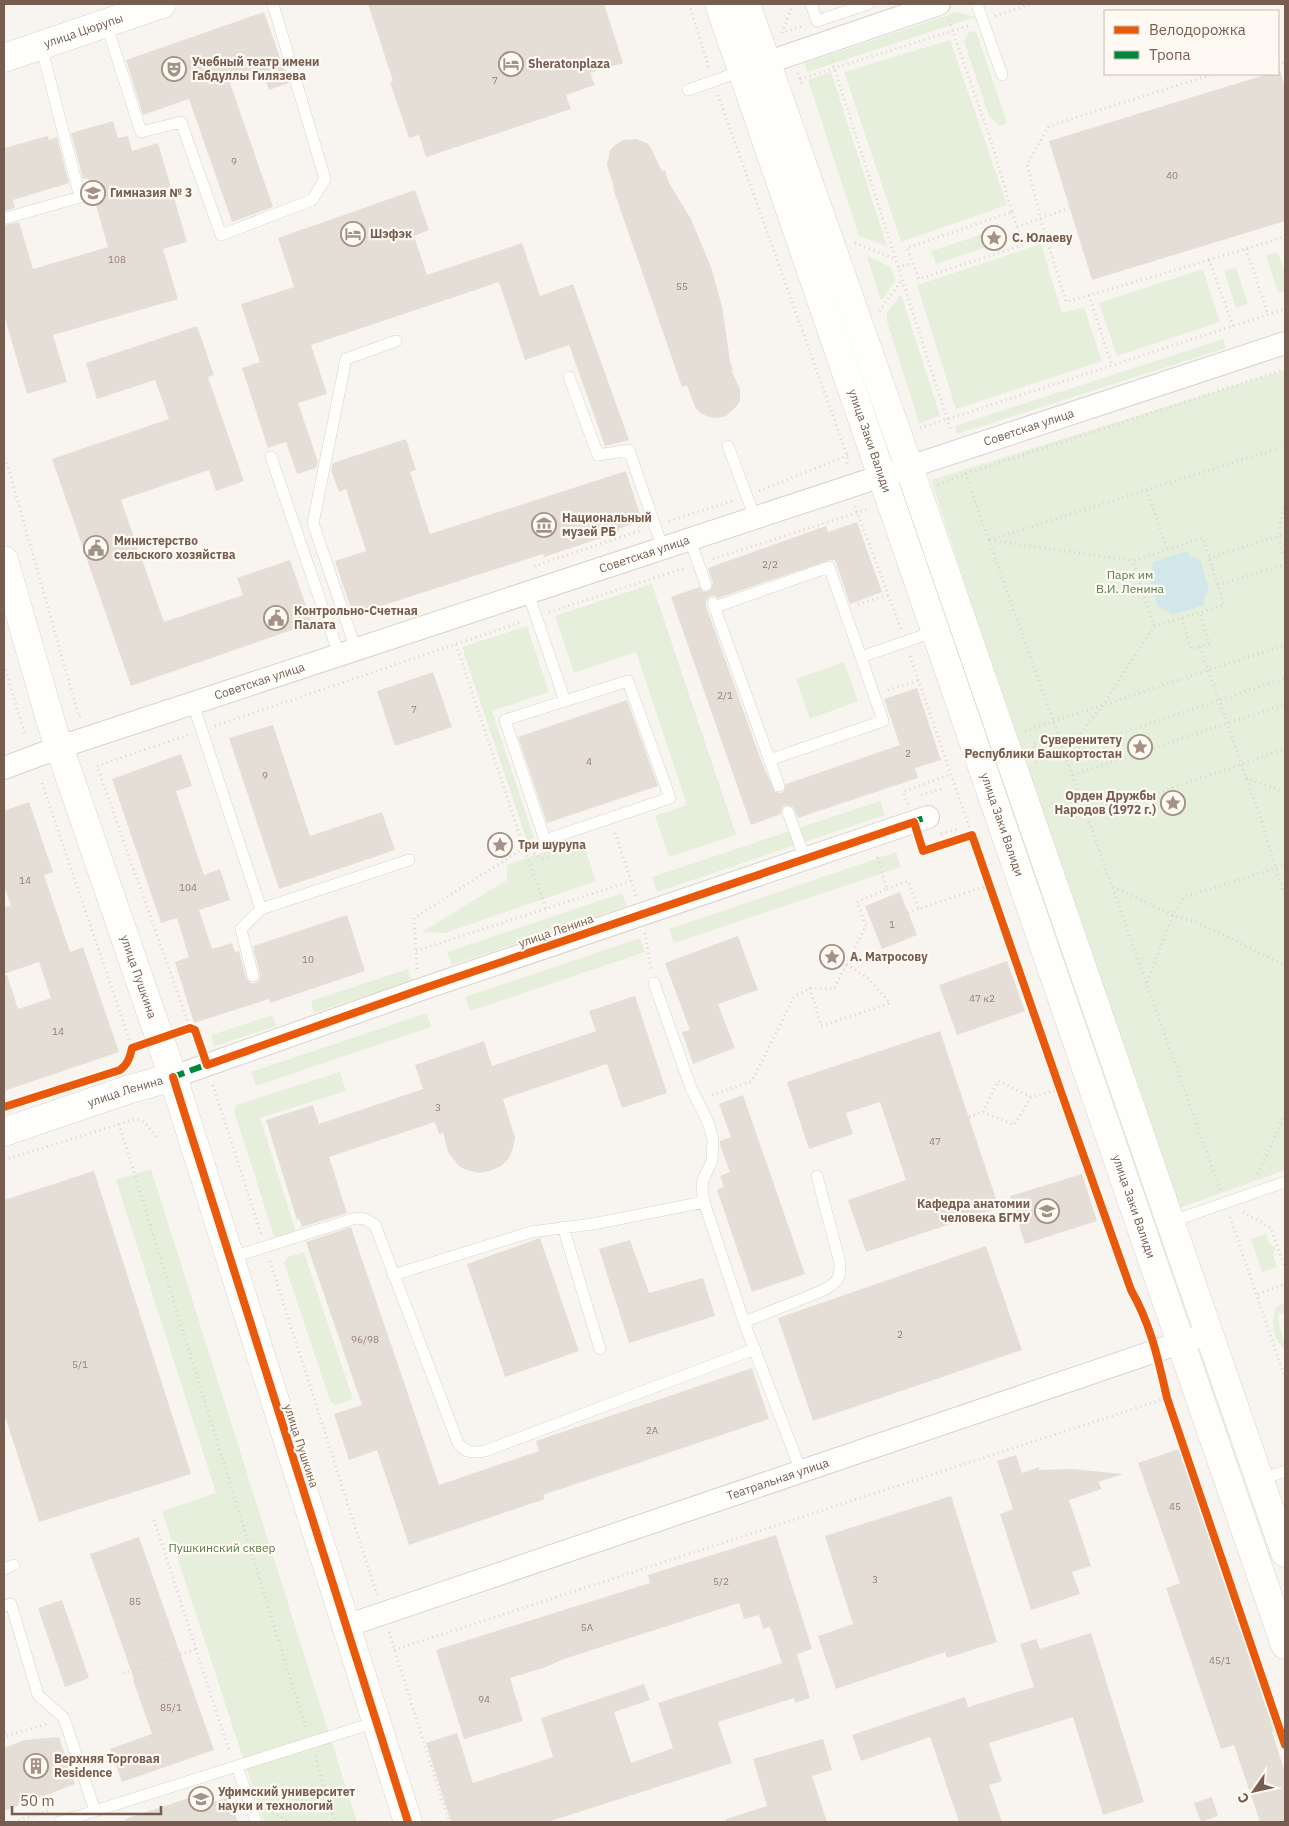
<svg xmlns="http://www.w3.org/2000/svg" width="1289" height="1826" viewBox="0 0 1289 1826" font-family="'IBM Plex Sans',sans-serif">
  <style>
    .green { fill: #e6efdb }
    .water { fill: #d2e7e9 }
    .building { fill: #e5ded7 }
    .lines { fill: none; stroke-linecap: round; stroke-linejoin: round }
    .lane-casing { stroke: #d8d2cd; stroke-width: 12 }
    .street-casing { stroke: #d8d2cd; stroke-width: 24 }
    .secondary-casing { stroke: #d8d2cb; stroke-width: 29 }
    .path { stroke: #dbd5d0; stroke-width: 3; stroke-dasharray: 1 4; stroke-linecap: butt }
    .lane { stroke: #fefefd; stroke-width: 11 }
    .street { stroke: #fefefd; stroke-width: 22 }
    .secondary { stroke: #fefefd; stroke-width: 28 }
    .quiet { stroke: #00873e; stroke-width: 6; stroke-dasharray: 12 6; stroke-linecap: butt }
    .cycleway-casing { stroke: #fefaf3; stroke-width: 11 }
    .cycleway { stroke: #e8590c; stroke-width: 8 }
    .labels { text-anchor: middle; stroke-width: 4.5; stroke-linejoin: round; paint-order: stroke }
    .number-label { font-size: 10px; fill: #947f73 }
    .street-label { font-size: 12px; fill: #775d4f; stroke: #fefaf3 }
    .poi-label { font-size: 12px; font-weight: bold; fill: #775d4f; stroke: #fefaf3; text-anchor: start }
    .park-label { font-size: 12px; fill: #577c47; stroke: #fefaf3 }
  </style>
  <rect width="100%" height="100%" fill="#f8f5f0"/>
  <!-- green -->
  <path class="green" d="M957,12l19,5 -169,55 -2,-9z
    M976,31l31,92 -7,3 -11,-10 -25,-75 5,-9z
    M950,40l57,165 -106,37 -57,-170z
    M831,72l56,174 -28,-10 -51,-156z
    M988,232l4,13 -56,19 -5,-13z
    M1041,244l21,69 22,-6 18,54 -146,48 -39,-124z
    M1278,252l7,21v18l-7,2 -12,-38z
    M867,256l24,11 4,14 -14,20z
    M1236,267l12,37 -12,4 -12,-38z
    M1203,269l17,53 -103,34 -18,-53z
    M901,294l39,122 -21,7 -32,-102v-8z
    M1223,339l3,9 -269,86 -2,-8z
    M1285,370v800l-114,41 -240,-731z
    M652,584l84,251 -67,22 -14,-41 32,-11 -51,-153 -62,21 -19,-57z
    M527,626l22,66 -57,19 42,127 -7,3 -65,-194z
    M844,662l14,39 -48,18 -14,-40z
    M880,801l5,14 -228,77 -5,-15z
    M582,839l14,42 -151,52 -23,-1 85,-52v-15z
    M896,852l5,15 -227,76 -5,-14z
    M622,893l5,13 -175,59 -5,-13z
    M640,938l5,14 -175,59 -5,-14z
    M408,969l4,12 -98,32 -3,-12z
    M427,1013l4,14 -175,59 -5,-14z
    M272,1015l4,11 -62,20 -3,-11z
    M340,1072l6,19 -86,27 36,114 -17,6 -5,-2 -40,-125 2,-6z
    M151,1169l206,653h-93l-102,-311 54,-18 -100,-313z
    M1266,1234l3,9 7,5 -3,6 4,13 -15,5 -11,-33z
    M304,1252l49,147 -18,6 -5,-4 -46,-138 4,-6z
    M1285,1303v9l-6,2c-2,15 6,22 6,36 -13,-12 -14,-27 -9,-43z"/>
  <!-- water -->
  <path class="water" d="M1187,551l3,5 10,3 9,32 -4,4 -1,10 -32,10 -4,-4 -10,-4 -11,-33 5,-3 1,-9z"/>
  <!-- building -->
  <path class="building" d="M368,4h236l19,59 -33,10 5,12 -29,10 5,14 -145,48 -7,-22 -10,3 -19,-56 3,-1z
    M264,12l25,71 -20,7 -7,-18 -32,11 43,124 -41,15 -43,-123 -46,16 -17,-55z
    M1280,70l5,18v133l-193,59 -43,-139 219,-67h10v-3z
    M113,121l5,17 10,-2 4,15 26,-8 29,99 -24,7 15,50 -125,36 14,47 -40,12 -23,-79v-90l15,-3 14,47 75,-22 -20,-69 -5,1 -12,-46z
    M48,136l1,4 8,-3 12,46 -56,17 2,8 -11,3v-63z
    M636,139l11,4 4,5 11,23 3,-1 4,13 22,36 20,48 11,39 8,55 3,9h-2l9,19v11l-3,6 -11,10 -9,2 -8,-1 -9,-4 -5,-6 -8,-22 -5,2 -69,-199h1l-7,-23 3,-15 5,-5 8,-5z
    M415,190l14,40 -15,6 13,39 95,-32 18,53 33,-12 56,156 -24,6 -36,-101 -44,15 -26,-78 -188,63 16,49 -29,9 20,59 -2,6 -19,6 -11,-32 -18,6 -26,-80 18,-6 -19,-58 53,-17 -16,-49z
    M197,326l17,49 -6,2 36,104 -28,10 -7,-21 -88,30 43,122 79,-27 -6,-17 53,-18 22,63 -181,63 -79,-227 117,-40 -14,-39 -58,19 -11,-36z
    M406,439l10,31 -6,2 20,62 196,-63 16,50 -24,8 1,3 -75,25 -1,-3 -190,61 -18,-54 31,-10 -20,-62 -7,3 -8,-22 2,-7z
    M857,522l25,70 -32,12 -15,-44h-5l-112,38 -3,-2h-5l-4,5v5l56,157 13,29 6,1 3,-2 2,-7 114,-39 -16,-46 33,-11 24,72 -26,8 3,10 -120,40 -5,-11 -7,-2 -4,3 -1,6 -30,11 -80,-228 28,-10 5,5 7,-2 2,-7 -5,-15 118,-42 2,6z
    M433,672l19,55 -57,19 -18,-55z
    M627,700l31,86 -111,37 -29,-86z
    M273,725l37,111 72,-24 13,38 -116,39 -50,-151z
    M181,754l11,32 -16,5 28,84 16,-6 10,31 -31,10 13,39 20,-6 3,9 4,-1 7,27 5,5h3l5,-2 1,-6 -7,-29 94,-31 18,56 -95,32 -1,-4 -75,24 -19,-61 14,-5 -12,-39 -16,5 -49,-144z
    M29,802l24,70 -9,3 26,77 13,-5 36,105 -115,39v-115l3,-1 11,34 33,-11 -12,-36 -35,12v-67l7,-1 -7,-21v-74z
    M900,892l17,43 -35,14 -17,-43z
    M738,936l20,54 -40,14 17,44 -42,16 -11,-32 8,-2 -25,-67z
    M1007,961l18,50 -68,24 -18,-50z
    M635,996l32,97 -45,15 -15,-44 -104,35 12,39 -2,10 -4,10 -8,8 -11,5 -11,2 -13,-3 -7,-4 -11,-14 -5,-19 -4,1 -4,-12 -106,35 18,56 -45,14 -3,-8 -2,1 -31,-100 47,-15 6,19 104,-35 -8,-24 69,-24 8,25 104,-35 -7,-20z
    M940,1031l59,177 -133,44 -18,-52 58,-20 -26,-78 -34,11 7,21 -44,15 -22,-67z
    M743,1095l62,179 -53,18 -35,-102 7,-3 -4,-11 10,-4 -10,-27v-4l11,-4 -12,-33z
    M94,1171l97,303 -152,48 -35,-109v-213z
    M1082,1174l15,47 -72,23 -15,-48z
    M351,1227l88,258 100,-34 -3,-10 216,-73 17,51 -226,76 2,4 -136,46 -32,-95 -28,10 -15,-46 28,-9 -56,-163z
    M540,1238l39,113 -74,26 -38,-113z
    M630,1240l19,53 54,-15 12,38 -86,27 -30,-94z
    M986,1246l36,104 -209,71 -35,-103z
    M1179,1449l95,282 -2,1 13,40v50h-25l-26,-77 -13,4 -55,-161 14,-5 -42,-120z
    M1016,1455l6,18 17,-6v3l33,-1 51,5 -25,8 4,7 -33,11 22,66 -19,6 8,22 -49,16 -31,-96 13,-5 -16,-48z
    M951,1496l46,146 -50,16 -2,-6 -109,37 -18,-53 35,-12 -28,-88z
    M776,1535l36,114 -15,5 13,44 -15,5 -1,-5 -76,24 14,41 -184,59h-97l-25,-79 31,-10 16,50 80,-26 -12,-39 103,-34 6,16 -36,12 17,51 42,-15 -15,-45 124,-40 -12,-36 -7,2 -4,-14 -15,4 -5,-16 -175,56 -21,9 -33,10 13,43 -59,18 -28,-89 214,-67 -2,-8z
    M139,1537l75,213 -92,32 -12,-33 42,-15 -19,-54 1,-1 -44,-125z
    M62,1600l27,78 -24,9 -27,-79z
    M1091,1633l53,169 -41,13 -30,-98 -84,26 13,38 -13,4 13,37h-43l-29,-85 -69,24 -9,-26 113,-38 3,10 66,-20 -14,-43 16,-5 4,10z
    M59,1737l16,47 -71,27v-63l20,-8z
    M823,1739l9,31 -20,6 15,46h-100l-1,-3 41,-13 -14,-47z
    M195,1796l3,11 31,-10 9,25h-112l-1,-3z
    M1212,1797l6,19 -17,6 -7,-19z"/>
  <g class="lines">
    <defs>
      <path id="lane" d="M811,4l6,17 51,-17
        M977,4l25,71
        M106,23l35,109 40,-10 40,113 91,-35 13,-21 -52,-175
        M688,90l54,-19
        M6,218l74,-21 -39,-151
        M569,377l29,78 31,-5 34,99
        M728,446l27,72
        M271,457l68,198
        M690,540l16,45
        M528,593l37,108
        M713,603l66,183
        M715,607l114,-40 32,90
        M356,650l-43,-127 33,-164 50,-18
        M628,681l42,117 -125,42 -40,-120z
        M193,704l68,205
        M769,760l114,-39 -22,-64 75,-26
        M788,812l17,47
        M253,976l-12,-47 20,-20 148,-49
        M654,983l37,105 17,34 5,18 -1,21 -9,19 -1,7 2,15 40,120 57,149
        M1170,1222l115,-40
        M563,1227l37,122
        M230,1258l126,-40 9,1 10,6 83,218c8,10 14,10 27,8l270,-102
        M393,1275l138,-43 62,-8 111,-22
        M744,1322l80,-32c15,-9 16,-11 16,-27l-23,-87
        M1260,1480l25,-9
        M4,1569l10,-4
        M4,1606l7,-2 27,91 26,23 31,93
        M237,1766l19,56
        M60,1822l316,-100"/>
      <g id="street">
        <path d="M751,68l188,-64"/>
        <path id="s1" d="M4,768l56,-21 1225,-404"/>
        <path d="M173,1077l246,-87 509,-173"/>
        <path id="s2" d="M346,1626l851,-289"/>
      </g>
      <g id="secondary">
        <path id="s3" d="M719,4l566,1641"/>
        <path d="M746,4l163,463 376,1086"/>
        <path id="s4" d="M4,58l158,-54"/>
        <path id="s5" d="M4,560l48,166 121,351 235,745"/>
        <path id="s6" d="M4,1132l123,-42 46,-13"/>
      </g>
    </defs>
    <!-- lane casing -->
    <use href="#lane" class="lane-casing"/>
    <!-- street casing -->
    <use href="#street" class="street-casing"/>
    <!-- secondary casing -->
    <use href="#secondary" class="secondary-casing"/>
    <!-- path -->
    <path class="path" d="M689,4l20,64
      M793,4l-11,29 20,-7
      M995,16l36,-12
      M949,20l42,121 21,71
      M1278,60l7,4
      M832,61l119,370
      M798,73l4,13
      M800,79l168,-53
      M718,95l129,360v11
      M1012,212l11,33 -104,34 -12,-31z
      M1017,227l52,-19
      M855,243l40,16
      M1246,249l22,65
      M1209,260l-143,42 -25,-82 -14,-56 22,-38 165,-52
      M898,267l14,-4
      M1089,295l23,71
      M879,311l23,-31
      M1233,326l-24,-66 75,-23 1,4
      M920,428l365,-119
      M4,453l75,264 3,-1
      M965,473l255,717
      M938,485l27,-11 320,-105
      M1147,490l20,60
      M759,491l92,-37
      M1285,503c-5,18 -10,38 0,55
      M855,506l46,123
      M669,521l63,-20
      M989,540l296,-94
      M990,540l143,21
      M1209,558l76,-24
      M713,559l155,-50
      M534,566l108,-36
      M1218,585l67,-21
      M858,604l31,-9
      M549,612l136,-44
      M1182,618l9,31 18,-5 -9,-32
      M1200,647l59,167 26,84
      M910,656l150,433 71,201 12,22
      M4,665l21,70
      M888,690l31,-10
      M215,726l306,-104
      M1025,731l260,-86
      M188,735l-91,31 93,262 5,2 5,16
      M1065,753l38,-48 51,-79 70,-21 -21,-67 -70,23 21,65
      M1037,757l-4,-13 26,-8
      M1036,762l249,-84
      M1073,775l212,-71
      M1246,778l39,14
      M42,783l90,265 -1,9 -6,9
      M921,795l23,-7
      M1053,803l4,10 26,-8
      M908,804l-5,-12 48,-18
      M1087,817l198,-68
      M615,833l21,63
      M941,834l17,-5
      M920,841l3,10 49,-16
      M1113,887l60,28 25,8 87,42
      M887,889l21,-8 11,28 70,-24
      M546,908l-22,-60 19,11 5,-2
      M908,913l11,-4
      M645,933l6,36
      M416,951l215,-70
      M417,969l-3,-51 110,-70 -68,-204
      M1147,982l26,-67 11,-18 101,-32
      M810,988l11,38 69,-23 -21,-24 -23,-15
      M213,1085l48,149
      M712,1095l40,-14 42,-84 16,-9 24,1 32,-63 -9,-24 30,-13 -10,-33
      M983,1112l15,-31 33,16
      M969,1117l14,-5 31,13 17,-28 29,-8
      M119,1124l187,605
      M4,1160l132,-41 8,3 13,16
      M1258,1174l27,-60
      M1243,1212l28,16 14,40
      M1230,1217l55,161
      M270,1261l107,334
      M1258,1294l27,-10
      M154,1520l76,233
      M389,1632l60,190
      M394,1650l773,-252 118,347
      M123,1673l73,-24
      M4,1727l2,9 41,-12
      M315,1756l20,66
      M269,1809l19,13
      M14,1822l36,-12"/>
    <!-- lane -->
    <use href="#lane" class="lane"/>
    <!-- street -->
    <use href="#street" class="street"/>
    <!-- secondary -->
    <use href="#secondary" class="secondary"/>
    <!-- quiet -->
    <path class="quiet" d="M911,822l17,-5
      M173,1077l38,-14"/>
    <defs>
      <path id="cycleway" d="M173,1077l235,745
        M4,1107l116,-37c8,-6 10,-13 12,-22l58,-20 5,2 12,35 212,-75 495,-168 9,29 49,-16 88,254 71,201c20,35 27,69 36,108l118,347"/>
    </defs>
    <!-- cycleway casing -->
    <use href="#cycleway" class="cycleway-casing"/>
    <!-- cycleway -->
    <use href="#cycleway" class="cycleway"/>
  </g>
  <!-- icons -->
  <defs>
    <symbol id="hotel-ring" viewBox="-11 -11 22 22"><circle r="9.5" fill="#fefaf3" stroke="#a49287" stroke-width="1.5"/><path d="M-6-4.5h1.5V1H6V5H4.5V3h-9V5H-6ZM-4 0a1.8 1.8 0 1 1 3.6 0ZM.5 0V-2.5h3Q6-2.5 6 0Z" fill="#a49287"/></symbol>
    <symbol id="theatre-ring" viewBox="-11 -11 22 22"><circle r="9.5" fill="#fefaf3" stroke="#a49287" stroke-width="1.5"/><path d="M-5-5.5Q0-4 5-5.5V0Q5 5 0 6Q-5 5-5 0ZM-3.3-2.5H-1v1.5H-3.3ZM1-2.5H3.3v1.5H1ZM-2.8 1Q0 5.5 2.8 1Z" fill="#a49287"/></symbol>
    <symbol id="school-ring" viewBox="-11 -11 22 22"><circle r="9.5" fill="#fefaf3" stroke="#a49287" stroke-width="1.5"/><path d="M0-5L7-2L0 1L-7-2ZM-4 1L0 2.5L4 1V4Q0 6-4 4Z" fill="#a49287"/></symbol>
    <symbol id="sight-ring" viewBox="-11 -11 22 22"><circle r="9.5" fill="#fefaf3" stroke="#a49287" stroke-width="1.5"/><path d="M0-6L1.8-2.2L6-1.7L2.9 1.2L3.7 5.4L0 3.3L-3.7 5.4L-2.9 1.2L-6-1.7L-1.8-2.2Z" fill="#a49287"/></symbol>
    <symbol id="museum-ring" viewBox="-11 -11 22 22"><circle r="9.5" fill="#fefaf3" stroke="#a49287" stroke-width="1.5"/><path d="M0-6L6-3V-2H-6V-3ZM-5-1h2V3h-2ZM-1-1h2V3h-2ZM3-1h2V3H3ZM-6 4H6V6H-6Z" fill="#a49287"/></symbol>
    <symbol id="civic-ring" viewBox="-11 -11 22 22"><circle r="9.5" fill="#fefaf3" stroke="#a49287" stroke-width="1.5"/><path d="M-.6-6.5H3V-4.5H.6V-3L4-1V1h2V6H-6V1h2V-1L-.6-3ZM-1.2 2.5V6h2.4V2.5Z" fill="#a49287"/></symbol>
    <symbol id="university-ring" viewBox="-11 -11 22 22"><circle r="9.5" fill="#fefaf3" stroke="#a49287" stroke-width="1.5"/><path d="M0-5L7-2L0 1L-7-2ZM-4 1L0 2.5L4 1V4Q0 6-4 4Z" fill="#a49287"/></symbol>
    <symbol id="building-ring" viewBox="-11 -11 22 22"><circle r="9.5" fill="#fefaf3" stroke="#a49287" stroke-width="1.5"/><path d="M-4-6H4V6H1V3H-1V6H-4ZM-2.5-4.3h1.7v1.8h-1.7ZM.8-4.3h1.7v1.8H.8ZM-2.5-1h1.7V.8h-1.7ZM.8-1h1.7V.8H.8Z" fill="#a49287"/></symbol>
  </defs>
  <g fill-rule="evenodd">
    <use href="#hotel-ring" x="497" y="50" width="28" height="28"/>
    <use href="#theatre-ring" x="160" y="55" width="28" height="28"/>
    <use href="#school-ring" x="79" y="179" width="28" height="28"/>
    <use href="#hotel-ring" x="339" y="220" width="28" height="28"/>
    <use href="#sight-ring" x="980" y="224" width="28" height="28"/>
    <use href="#museum-ring" x="530" y="511" width="28" height="28"/>
    <use href="#civic-ring" x="82" y="534" width="28" height="28"/>
    <use href="#civic-ring" x="262" y="604" width="28" height="28"/>
    <use href="#sight-ring" x="1126" y="733" width="28" height="28"/>
    <use href="#sight-ring" x="1159" y="789" width="28" height="28"/>
    <use href="#sight-ring" x="486" y="831" width="28" height="28"/>
    <use href="#sight-ring" x="818" y="943" width="28" height="28"/>
    <use href="#university-ring" x="1033" y="1197" width="28" height="28"/>
    <use href="#building-ring" x="22" y="1752" width="28" height="28"/>
    <use href="#university-ring" x="187" y="1785" width="28" height="28"/>
  </g>
  <g class="labels">
    <!-- number labels -->
    <g class="number-label">
      <text x="495" y="84">7</text>
      <text x="234" y="165">9</text>
      <text x="1172" y="179">40</text>
      <text x="117" y="263">108</text>
      <text x="682" y="290">55</text>
      <text x="770" y="568">2/2</text>
      <text x="725" y="699">2/1</text>
      <text x="414" y="713">7</text>
      <text x="908" y="757">2</text>
      <text x="589" y="765">4</text>
      <text x="265" y="779">9</text>
      <text x="25" y="884">14</text>
      <text x="188" y="891">104</text>
      <text x="892" y="928">1</text>
      <text x="308" y="963">10</text>
      <text x="982" y="1002">47 к2</text>
      <text x="58" y="1035">14</text>
      <text x="438" y="1111">3</text>
      <text x="935" y="1145">47</text>
      <text x="900" y="1338">2</text>
      <text x="365" y="1343">96/98</text>
      <text x="80" y="1368">5/1</text>
      <text x="652" y="1434">2А</text>
      <text x="1175" y="1510">45</text>
      <text x="875" y="1583">3</text>
      <text x="721" y="1585">5/2</text>
      <text x="135" y="1605">85</text>
      <text x="587" y="1631">5А</text>
      <text x="1220" y="1664">45/1</text>
      <text x="484" y="1703">94</text>
      <text x="171" y="1711">85/1</text>
    </g>
    <!-- street labels -->
    <g class="street-label">
      <text dy="4" stroke="none"><textPath href="#s4" startOffset="84">улица Цюрупы</textPath></text>
      <text dy="4" stroke="none"><textPath href="#s1" startOffset="1080">Советская улица</textPath></text>
      <text dy="4" stroke="none"><textPath href="#s3" startOffset="462">улица Заки Валиди</textPath></text>
      <text dy="4" stroke="none"><textPath href="#s1" startOffset="675">Советская улица</textPath></text>
      <text dy="4" stroke="none"><textPath href="#s1" startOffset="270">Советская улица</textPath></text>
      <text dy="4" stroke="none"><textPath href="#s3" startOffset="868">улица Заки Валиди</textPath></text>
      <text transform="translate(556 931) rotate(-19)" y="4">улица Ленина</text>
      <text dy="4" stroke="none"><textPath href="#s5" startOffset="438">улица Пушкина</textPath></text>
      <text dy="4" stroke="none"><textPath href="#s6" startOffset="128">улица Ленина</textPath></text>
      <text dy="4" stroke="none"><textPath href="#s3" startOffset="1272">улица Заки Валиди</textPath></text>
      <text transform="translate(301 1446) rotate(72)" y="4">улица Пушкина</text>
      <text dy="4" stroke="none"><textPath href="#s2" startOffset="456">Театральная улица</textPath></text>
    </g>
    <!-- poi labels -->
    <g class="poi-label">
      <text x="192" y="66">Учебный театр имени<tspan x="192" dy="14">Габдуллы Гилязева</tspan></text>
      <text x="528" y="68">Sheratonplaza</text>
      <text x="110" y="197">Гимназия № 3</text>
      <text x="370" y="238">Шэфэк</text>
      <text x="1012" y="242">С. Юлаеву</text>
      <text x="562" y="522">Национальный<tspan x="562" dy="14">музей РБ</tspan></text>
      <text x="114" y="545">Министерство<tspan x="114" dy="14">сельского хозяйства</tspan></text>
      <text x="294" y="615">Контрольно-Счетная<tspan x="294" dy="14">Палата</tspan></text>
      <text x="1122" y="744" text-anchor="end">Суверенитету<tspan x="1122" dy="14">Республики Башкортостан</tspan></text>
      <text x="1156" y="800" text-anchor="end">Орден Дружбы<tspan x="1156" dy="14">Народов (1972 г.)</tspan></text>
      <text x="518" y="849">Три шурупа</text>
      <text x="850" y="961">А. Матросову</text>
      <text x="1030" y="1208" text-anchor="end">Кафедра анатомии<tspan x="1030" dy="14">человека БГМУ</tspan></text>
      <text x="54" y="1763">Верхняя Торговая<tspan x="54" dy="14">Residence</tspan></text>
      <text x="218" y="1796">Уфимский университет<tspan x="218" dy="14">науки и технологий</tspan></text>
    </g>
    <!-- park labels -->
    <g class="park-label">
      <text x="1130" y="579">Парк им<tspan x="1130" dy="14">В.И. Ленина</tspan></text>
      <text x="222" y="1552">Пушкинский сквер</text>
    </g>
  </g>
  <!-- border -->
  <rect width="1289" height="1826" fill="none" stroke="#775d4f" stroke-width="10"/>
  <!-- legend -->
  <rect x="1104" y="10" width="175" height="65" fill="#fefaf3" stroke="#c8bbb1"/>
  <rect x="1114" y="26" width="25" height="8" fill="#e8590c" stroke="#c8bbb1"/>
  <text x="1149" y="35" font-size="15" fill="#775d4f">Велодорожка</text>
  <rect x="1114" y="51" width="25" height="8" fill="#00873e" stroke="#c8bbb1"/>
  <text x="1149" y="60" font-size="15" fill="#775d4f">Тропа</text>
  <!-- north arrow -->
  <g transform="translate(1254 1791) rotate(236)" stroke="#fefaf3" stroke-width="4" paint-order="stroke">
  <path d="M0-4L9 19L0 12L-9 19Z" fill="#775d4f"/>
  <text y="-8" font-size="14" font-weight="bold" text-anchor="middle" fill="#775d4f">С</text>
  </g>
  <!-- scale -->
  <path d="M12 1806v8h149v-8" fill="none" stroke="#775d4f" stroke-width="2.5"/>
  <text x="20" y="1806" font-size="15" fill="#775d4f" stroke="#fefaf3" stroke-width="4" paint-order="stroke">50 m</text>
</svg>
